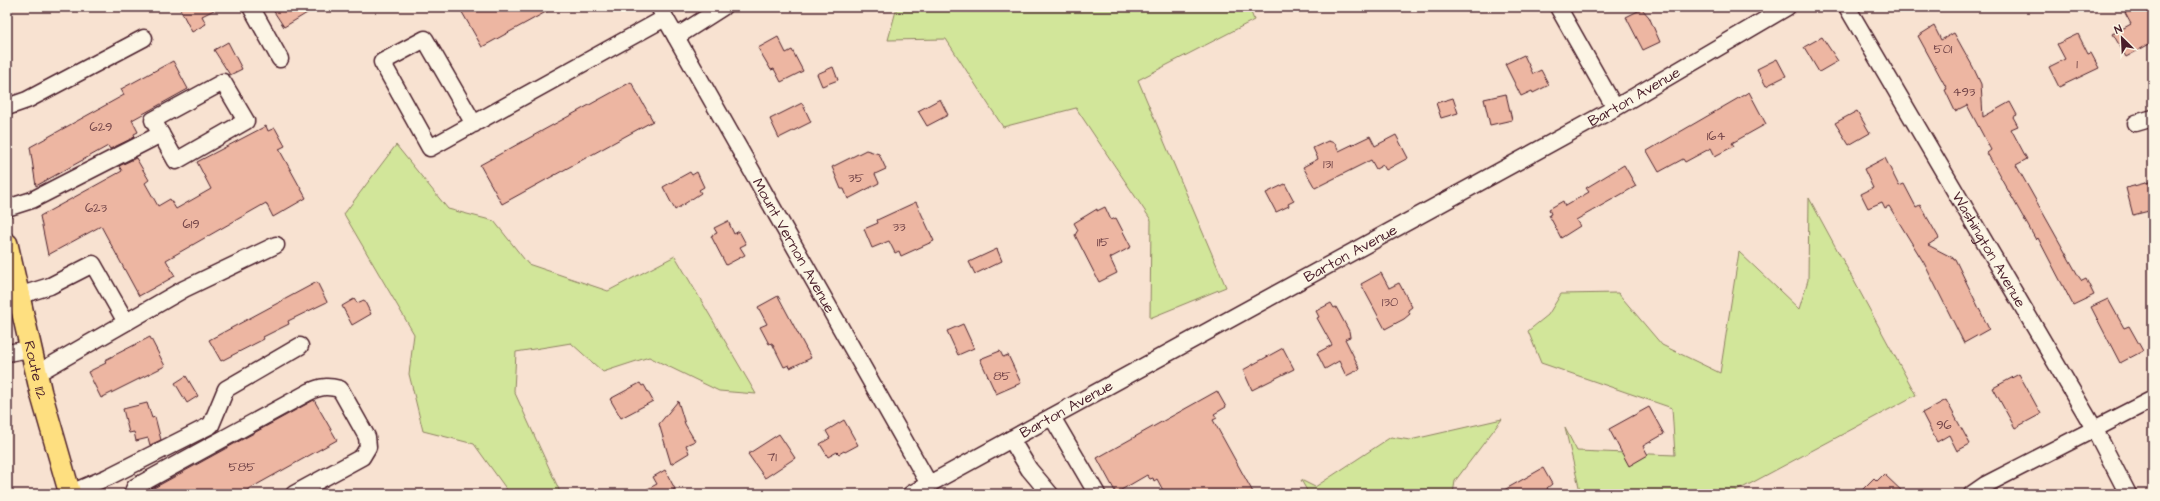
<svg xmlns="http://www.w3.org/2000/svg" width="2160" height="501" viewBox="0 0 2160 501" font-family="'Architects Daughter',sans-serif">
  <style>
    .green { fill: #d2e69a; stroke: #8e8262 }
    .building { fill: #edb6a2; stroke: #4a1f2b }
    .lines { fill: none; stroke-linecap: round; stroke-linejoin: round }
    .minor-casing { stroke: #4a1f2b; stroke-width: 19 }
    .major-casing { stroke: #4a1f2b; stroke-width: 24 }
    .minor { stroke: #fcf5e5; stroke-width: 16 }
    .major { stroke: #fedf80; stroke-width: 21 }
    .labels { text-anchor: middle; stroke-width: 3; stroke-linejoin: round; paint-order: stroke }
    .number-label { font-size: 13px; fill: #734549 }
    .street-label { font-size: 15px; fill: #4a1f2b; stroke: #fcf5e5 }
  </style>
  <rect width="100%" height="100%" fill="#f8e2d1"/>
  <filter id="ink" filterUnits="userSpaceOnUse"><feTurbulence type="fractalNoise" baseFrequency=".025" numOctaves="2"/><feDisplacementMap in="SourceGraphic" scale="8" xChannelSelector="R" yChannelSelector="G"/><feConvolveMatrix kernelMatrix="1 2 1 2 8 2 1 2 1" color-interpolation-filters="sRGB"/></filter>
  <g filter="url(#ink)">
    <!-- green -->
    <path class="green" d="M897,7h352l5,13 -116,60 88,207 -76,31 1,-98 -75,-112 -73,19 -57,-88 -58,1z
      M396,145l52,64 46,12 34,43 80,27 67,-35 81,138 -37,-3 -70,-34 -46,15 -32,-29 -55,9 -2,39 47,103h-51l-36,-50 -51,-13 -14,-57 5,-40 -70,-120z
      M1809,198l107,197 -185,99h-154l3,-3 -15,-63 12,23 98,4 -3,-47 -131,-45 -13,-32 20,-16 13,-21 57,-1 44,52 58,28 19,-121 60,57 9,-29z
      M1502,419l-47,62 -2,13h-144l-8,-14 14,7 76,-50 19,3z"/>
    <!-- building -->
    <path class="building" d="M179,7h41l-18,9 4,8 -14,8z
      M271,7h46l-33,20z
      M459,7h96l-73,40z
      M2136,7h17v35l-27,15 -13,-23 18,-10 -6,-11z
      M1642,9l7,8 11,25 -17,8 -17,-33z
      M1934,26l7,14 13,-7 19,34 8,17 2,33 27,-15 7,13 -4,2 5,9 -7,3 16,30 -11,6 63,112 3,4 4,-2 8,16 -21,10 -35,-67 -2,2 -49,-87 4,-3 -24,-45 -12,6 -10,-21 2,-1 -29,-53z
      M2078,34l10,20 3,-1 8,15 -40,19 -10,-20 16,-8 -8,-15z
      M778,37l8,16 6,-3 11,21 -22,11 -7,-13 -3,1 -13,-22z
      M1822,37l16,24 -19,11 -15,-25z
      M228,42l14,27 -12,6 -16,-25z
      M1524,55l9,19 8,-4 8,15 -16,8 -1,-2 -11,5 -16,-32z
      M1777,59l9,17 -20,10 -9,-17z
      M173,61l15,28 -56,31 6,12 -4,2 1,3 -25,12 -2,-3 -72,40 -6,-39 94,-52 -3,-6z
      M833,67l5,13 -16,6 -5,-12z
      M631,82l22,39 -151,83 -22,-39z
      M1749,92l17,32 -34,19 2,3 -19,10 -4,-8 -26,14 -2,-3 -24,13 -12,-21z
      M1506,94l6,26 -22,5 -6,-26z
      M1453,98l5,15 -17,5 -5,-15z
      M940,99l8,16 -21,11 -9,-15z
      M802,103l9,19 -32,16 -9,-19z
      M1857,111l13,22 -21,12 -14,-22z
      M266,126l2,5 7,-3 10,18 -6,3 27,49 -33,19 -7,-14 -100,57 9,16 -36,20 -38,-70 -53,29 -8,-39 82,-45 -3,-5 17,-8 13,22 -4,3 13,23 12,-7 6,10 35,-20 -14,-27z
      M1396,135l12,23 -22,12 -3,-5 -7,4 -5,-9 -56,28 -12,-21 15,-8 -5,-11 15,-7 7,2 4,8 31,-15 5,10z
      M866,150l13,4 7,15 -11,5 4,9 -31,16 -4,-10h-3l-9,-22z
      M1885,158l14,28 5,-2 12,23 4,-2 19,33 -11,7 27,14 34,70 -25,14 -40,-80 -35,-57 -4,2 -3,-6 -14,6 -7,-14 12,-6 -9,-19z
      M1624,165l12,21 -60,34 4,6 -19,12 -12,-23 2,-1 -2,-5 14,-8 2,5 24,-14 -3,-4z
      M690,172l2,3 5,-3 7,15 -5,3 2,3 -26,17 -12,-23z
      M2153,181v29l-20,5 -7,-27z
      M1285,184l9,17 -6,3 1,2 -13,6 -10,-19z
      M916,202l18,39 -33,15 -2,-5 -4,2 -6,-12 -17,7 -8,-19 14,-6 -1,-3z
      M1105,207l6,13 5,-2 15,29 -21,11 7,15 -18,9 -24,-47 3,-5 -4,-7 23,-14v2z
      M728,221l6,13 5,-3 7,13 -6,3 5,8 -19,10 -15,-29 6,-3 -3,-5z
      M997,249l5,12 -27,13 -6,-12z
      M1381,273l8,15 10,-5 13,24 -4,3 2,4 -6,5 -19,10 -24,-45z
      M317,282l10,20 -39,19 1,3 -26,13 1,2 -43,22 -12,-21z
      M778,296l33,62 -21,10 -1,-3 -5,2 -12,-24 -3,1 -9,-17 7,-3 -9,-17z
      M354,299l3,4 7,-3 7,14 -19,11 -10,-19z
      M2108,299l16,29 5,-2 14,25 -23,12 -29,-56z
      M1331,303l3,5 2,-1 13,24 1,6 -5,2 15,30 -14,7 -7,-15 -14,8 -8,-16 15,-8 -15,-27 2,-1 -3,-6z
      M963,324l11,24 -16,7 -11,-24z
      M150,337l15,29 -64,32 -13,-26 18,-9 -1,-3z
      M1283,348l11,21 -42,21 -9,-20z
      M1000,351l3,6 5,-2 13,28 -25,11 -16,-35z
      M2019,374l22,40 -26,14 -22,-40z
      M186,376l12,20 -11,7 -12,-20z
      M640,383l2,3 2,-1 9,16 -32,17 -11,-19z
      M1217,391l9,16 -12,7 3,4 -4,2 41,74h-89l-8,-15 -3,2 -1,-3 -3,1 -3,-4 -31,18 -19,-35z
      M314,400l23,40 -97,54h-97z
      M1946,400l24,44 -13,7 -8,-16 -12,7 -15,-29z
      M678,401l7,23 10,17 -9,4 3,8 -18,11 -12,-40z
      M147,403l5,15 3,-1 6,23 -11,5 -2,-7 -12,3 -2,-9 -5,1 -6,-24z
      M1649,407l15,27 -21,12 5,9 -19,11 -20,-37z
      M844,420l14,25 -13,7 -1,-1 -5,3 -2,-2 -9,5 -8,-13 10,-6 -4,-7z
      M779,434l16,24 -30,20 -17,-24z
      M1543,468l9,16 -5,4 3,6h-53z
      M665,470l10,19 -9,5h-28l19,-10 -4,-7z
      M1884,474l21,20h-47l16,-16 3,3z"/>
    <g class="lines">
      <defs>
        <g id="minor">
          <path d="M251,7l29,52"/>
          <path id="s1" d="M659,7l270,477"/>
          <path d="M1558,7l57,101"/>
          <path id="s2" d="M1847,7l248,423 33,64"/>
          <path d="M676,37l47,-30"/>
          <path d="M223,82l23,39 -70,40 -23,-41z"/>
          <path d="M7,107l20,-7 117,-62"/>
          <path d="M2136,123l17,-5"/>
          <path d="M474,124l-49,-85 -43,23 48,86 235,-130"/>
          <path d="M7,208l25,-8 129,-66"/>
          <path d="M18,296l32,-10 43,-22 33,58"/>
          <path d="M7,353l23,-4"/>
          <path d="M36,374l148,-85 92,-44"/>
          <path d="M1052,417l45,77"/>
          <path d="M1011,439l18,30 21,25"/>
          <path d="M68,494l40,-17 103,-52 15,-36 74,-43"/>
          <path d="M132,494l3,-7 174,-95c12,-6 19,-6 31,-3l27,48 1,10 -6,10 -68,37"/>
          <path id="s3" d="M911,494l704,-386 172,-101"/>
          <path d="M1972,494l13,-9 168,-86"/>
        </g>
        <g id="major">
          <path id="s4" d="M7,244l34,149 29,101"/>
        </g>
      </defs>
      <!-- minor casing -->
      <use href="#minor" class="minor-casing"/>
      <!-- major casing -->
      <use href="#major" class="major-casing"/>
      <!-- minor -->
      <use href="#minor" class="minor"/>
      <!-- major -->
      <use href="#major" class="major"/>
    </g>
  </g>
  <g class="labels">
    <!-- number labels -->
    <g class="number-label">
      <text x="1943" y="53">501</text>
      <text x="2077" y="68">1</text>
      <text x="1964" y="96">493</text>
      <text x="101" y="131">629</text>
      <text x="1716" y="140">164</text>
      <text x="1328" y="168">131</text>
      <text x="856" y="182">35</text>
      <text x="96" y="212">623</text>
      <text x="191" y="228">619</text>
      <text x="899" y="231">33</text>
      <text x="1103" y="246">115</text>
      <text x="1390" y="306">130</text>
      <text x="1002" y="380">85</text>
      <text x="1944" y="429">96</text>
      <text x="772" y="461">71</text>
      <text x="242" y="471">585</text>
    </g>
    <!-- street labels -->
    <g class="street-label">
      <text dy="5" stroke="none"><textPath href="#s3" startOffset="825">Barton Avenue</textPath></text>
      <text dy="5" stroke="none"><textPath href="#s1" startOffset="274">Mount Vernon Avenue</textPath></text>
      <text dy="5" stroke="none"><textPath href="#s2" startOffset="281">Washington Avenue</textPath></text>
      <text dy="5" stroke="none"><textPath href="#s3" startOffset="501">Barton Avenue</textPath></text>
      <text dy="5" stroke="none"><textPath href="#s4" startOffset="129">Route 112</textPath></text>
      <text dy="5" stroke="none"><textPath href="#s3" startOffset="177">Barton Avenue</textPath></text>
    </g>
  </g>
  <!-- margin -->
  <rect width="2160" height="501" fill="none" stroke="#fcf5e5" stroke-width="24"/>
  <rect x="12" y="12" width="2136" height="477" fill="none" stroke="#4a1f2b" stroke-width="1.5" filter="url(#ink)"/>
  <!-- north arrow -->
  <g transform="translate(2122 38) rotate(336)" stroke="#fcf5e5" stroke-width="3" paint-order="stroke">
  <path d="M0-3L7 15L0 10L-7 15Z" fill="#4a1f2b"/>
  <text y="-6" font-size="11" font-weight="bold" text-anchor="middle" fill="#4a1f2b">N</text>
  </g>
</svg>
